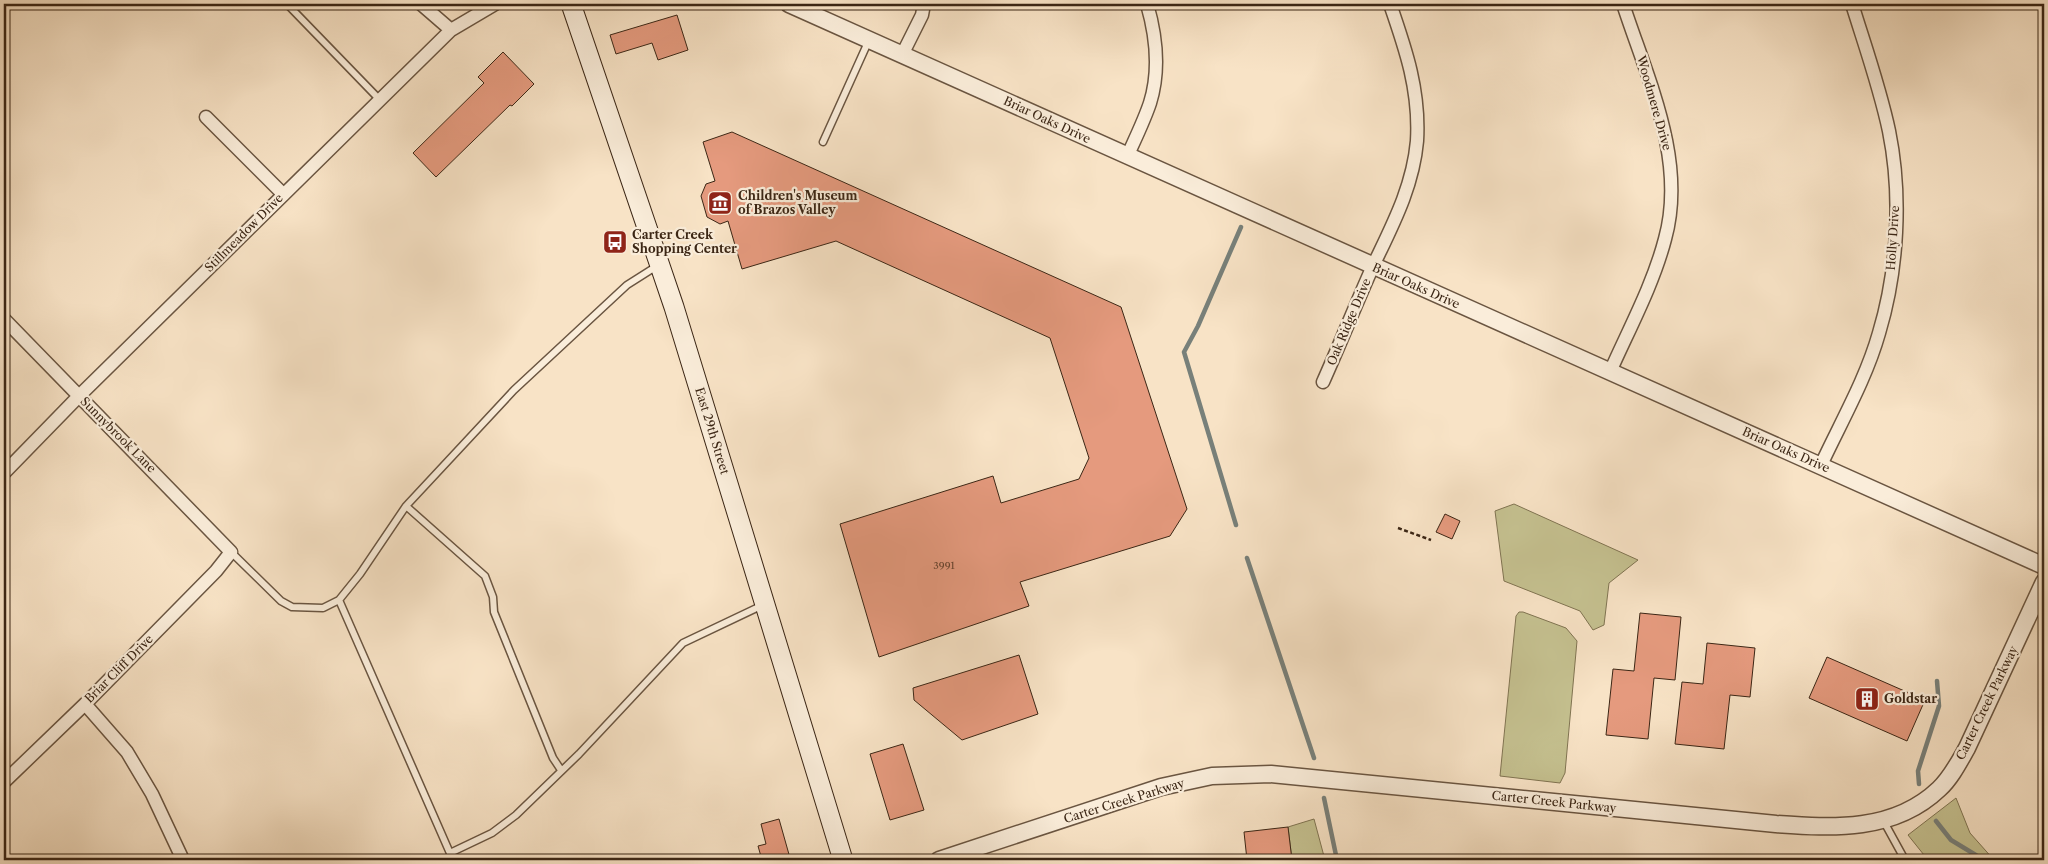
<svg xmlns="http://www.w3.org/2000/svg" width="2048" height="864" viewBox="0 0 2048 864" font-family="'Libre Caslon Text',serif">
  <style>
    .green { fill: #c5c190; stroke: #807452 }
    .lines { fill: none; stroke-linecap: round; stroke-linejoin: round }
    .stream { stroke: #78807a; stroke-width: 4.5 }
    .building { fill: #e59a7e; stroke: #3b2615 }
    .service-casing { stroke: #6a5541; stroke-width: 9 }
    .minor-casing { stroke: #6a5541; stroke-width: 15 }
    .tertiary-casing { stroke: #6a5541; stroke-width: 19 }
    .secondary-casing { stroke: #3b2615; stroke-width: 21 }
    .path { stroke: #3b2615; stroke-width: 2.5; stroke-dasharray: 4 2.5; stroke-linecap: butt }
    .service { stroke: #faedda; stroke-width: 6 }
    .minor { stroke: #faedda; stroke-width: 12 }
    .tertiary { stroke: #faedda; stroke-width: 16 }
    .secondary { stroke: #faedda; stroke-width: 19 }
    .labels { text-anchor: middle; stroke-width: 4.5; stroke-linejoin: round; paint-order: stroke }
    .number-label { font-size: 10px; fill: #66432f }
    .street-label { font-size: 12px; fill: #3b2615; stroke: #faedda }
    .poi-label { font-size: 12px; font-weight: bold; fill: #3b2615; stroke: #faedda; text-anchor: start }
  </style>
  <rect width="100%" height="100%" fill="#f8e3c6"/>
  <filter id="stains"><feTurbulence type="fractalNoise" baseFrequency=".004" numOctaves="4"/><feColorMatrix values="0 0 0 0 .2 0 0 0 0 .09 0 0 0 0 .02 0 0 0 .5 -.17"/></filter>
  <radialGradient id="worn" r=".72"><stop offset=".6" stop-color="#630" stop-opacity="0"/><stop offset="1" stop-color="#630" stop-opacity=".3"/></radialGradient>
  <!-- green -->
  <path class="green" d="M1514,504l124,56 -29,23 -5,42 -11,5 -13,-19 -76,-30 -9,-70z
    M1519,612h4l43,16 11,13 -12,132 -5,10 -60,-7 16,-160z
    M1956,798l14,35 24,27h-66l-20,-25z
    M1314,819l11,41h-33l-4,-33z"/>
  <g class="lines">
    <!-- stream -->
    <path class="stream" d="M1236,525l-52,-173 14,-26 43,-99
      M1247,558l67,200
      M1919,784l-1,-13 21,-65 -2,-25
      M1324,798l13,62
      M1936,821l15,19 33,20"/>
  </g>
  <!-- building -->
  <path class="building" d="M677,15l11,35 -30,10 -6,-17 -36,11 -6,-19z
    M503,52l31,32 -22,22 -2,-1 -74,72 -23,-24 71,-70 -6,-6z
    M732,132l389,175 66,202 -17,27 -150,46 9,24 -150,51 -39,-133 153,-48 8,27 78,-24 10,-21 -39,-120 -214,-97 -94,28 -14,-48 -8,3 -13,-7 -6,-21 5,-12 9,-3 -12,-39z
    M1445,514l15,7 -8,18 -16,-7z
    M1640,613l41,4 -6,63 -21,-2 -6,61 -42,-4 7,-66 21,2z
    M1707,643l48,5 -5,49 -20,-2 -6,54 -49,-5 7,-62 21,2z
    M1019,655l19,59 -76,26 -48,-40 -1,-12z
    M1827,657l98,43 -18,41 -98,-43z
    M903,744l21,66 -34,10 -20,-66z
    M779,819l11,39 -28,2 -4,-14 8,-2 -5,-20z
    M1288,827l4,33h-45l-3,-28z"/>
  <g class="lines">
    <defs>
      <path id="service" d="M287,4l93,96
        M823,142l46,-102
        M406,506l79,70 8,21 1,15 59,146 8,12
        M231,552l50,49 11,6 31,1 16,-8 21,-26 46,-68 108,-116 113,-105 30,-19
        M339,600l114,260
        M1883,820l22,40
        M450,853l42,-20 24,-18 63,-61 104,-111 80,-38"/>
      <path id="minor" d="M421,4l30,26
        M903,53l19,-38 2,-11
        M206,117l77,77
        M1127,157c8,-18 17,-36 23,-54 10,-32 6,-68 -3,-99
        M4,319l227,233 -15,19 -131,133 -81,78
        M1610,372c19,-43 43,-87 55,-133 22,-79 -18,-161 -42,-235
        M1323,382c17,-38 33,-78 50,-116 19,-40 40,-79 44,-125 3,-50 -11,-91 -27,-137
        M1821,465c20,-43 45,-86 58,-132 19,-63 23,-138 10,-202 -9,-43 -24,-85 -37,-127
        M4,473l75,-77 372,-366 44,-26
        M85,704l42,48 25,42 31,66"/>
      <path id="tertiary" d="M789,4l1255,562
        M939,860l222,-73 51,-11 59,-2 505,50c57,4 118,8 163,-35 12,-11 20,-27 28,-41l77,-166"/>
      <path id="secondary" d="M571,4l103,303 169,553"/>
    </defs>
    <!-- service casing -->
    <use href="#service" class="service-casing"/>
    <!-- minor casing -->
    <use href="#minor" class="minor-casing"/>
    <!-- tertiary casing -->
    <use href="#tertiary" class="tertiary-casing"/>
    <!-- secondary casing -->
    <use href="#secondary" class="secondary-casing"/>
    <!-- path -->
    <path class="path" d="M1398,528l33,12"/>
    <!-- service -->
    <use href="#service" class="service"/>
    <!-- minor -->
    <use href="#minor" class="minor"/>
    <!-- tertiary -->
    <use href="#tertiary" class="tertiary"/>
    <!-- secondary -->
    <use href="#secondary" class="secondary"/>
  </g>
  <!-- icons -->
  <defs>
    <symbol id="museum-square" viewBox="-11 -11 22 22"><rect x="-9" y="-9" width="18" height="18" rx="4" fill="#8f2418" stroke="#faedda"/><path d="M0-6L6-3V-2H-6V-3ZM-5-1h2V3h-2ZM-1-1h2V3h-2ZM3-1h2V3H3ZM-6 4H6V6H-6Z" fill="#fff"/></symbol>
    <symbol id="bus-square" viewBox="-11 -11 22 22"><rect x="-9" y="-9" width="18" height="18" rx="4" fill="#8f2418" stroke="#faedda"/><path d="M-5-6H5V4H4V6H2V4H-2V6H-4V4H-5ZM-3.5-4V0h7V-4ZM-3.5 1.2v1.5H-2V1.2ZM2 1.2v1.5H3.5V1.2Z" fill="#fff"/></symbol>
    <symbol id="building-square" viewBox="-11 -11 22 22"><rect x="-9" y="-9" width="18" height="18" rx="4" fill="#8f2418" stroke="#faedda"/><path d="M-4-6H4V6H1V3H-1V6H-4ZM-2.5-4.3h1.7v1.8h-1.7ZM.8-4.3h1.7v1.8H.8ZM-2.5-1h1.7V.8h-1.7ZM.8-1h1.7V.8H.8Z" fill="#fff"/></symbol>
  </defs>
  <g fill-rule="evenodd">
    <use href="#museum-square" x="706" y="189" width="28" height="28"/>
    <use href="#bus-square" x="601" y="228" width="28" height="28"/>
    <use href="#building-square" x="1853" y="685" width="28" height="28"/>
  </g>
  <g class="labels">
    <!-- number labels -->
    <g class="number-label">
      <text x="944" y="569">3991</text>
    </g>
    <!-- street labels -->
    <g class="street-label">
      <text transform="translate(1654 103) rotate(74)" y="4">Woodmere Drive</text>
      <text transform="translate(1047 120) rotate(25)" y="4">Briar Oaks Drive</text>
      <text transform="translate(244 233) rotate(-45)" y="4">Stillmeadow Drive</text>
      <text transform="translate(1893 238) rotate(-86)" y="4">Holly Drive</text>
      <text transform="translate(1416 286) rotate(24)" y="4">Briar Oaks Drive</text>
      <text transform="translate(1349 322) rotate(-67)" y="4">Oak Ridge Drive</text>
      <text transform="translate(712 431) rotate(73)" y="4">East 29th Street</text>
      <text transform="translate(118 435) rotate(45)" y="4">Sunnybrook Lane</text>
      <text transform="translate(1786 450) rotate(24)" y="4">Briar Oaks Drive</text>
      <text transform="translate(119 669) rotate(-45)" y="4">Briar Cliff Drive</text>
      <text transform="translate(1987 703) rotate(-64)" y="4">Carter Creek Parkway</text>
      <text transform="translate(1124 801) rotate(-17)" y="4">Carter Creek Parkway</text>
      <text transform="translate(1554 802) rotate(6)" y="4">Carter Creek Parkway</text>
    </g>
    <!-- poi labels -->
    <g class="poi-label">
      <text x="738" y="200">Children's Museum<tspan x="738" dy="14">of Brazos Valley</tspan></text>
      <text x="632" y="239">Carter Creek<tspan x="632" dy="14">Shopping Center</tspan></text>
      <text x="1884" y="703">Goldstar</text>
    </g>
  </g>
  <!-- margin -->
  <rect width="2048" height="864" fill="none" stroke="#f8e3c6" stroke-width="20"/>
  <rect x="5" y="5" width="2038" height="854" fill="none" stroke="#3b2615" stroke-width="2.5"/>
  <rect x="10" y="10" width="2028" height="844" fill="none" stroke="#3b2615"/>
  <rect width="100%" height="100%" filter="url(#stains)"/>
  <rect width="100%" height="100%" fill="url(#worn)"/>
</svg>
